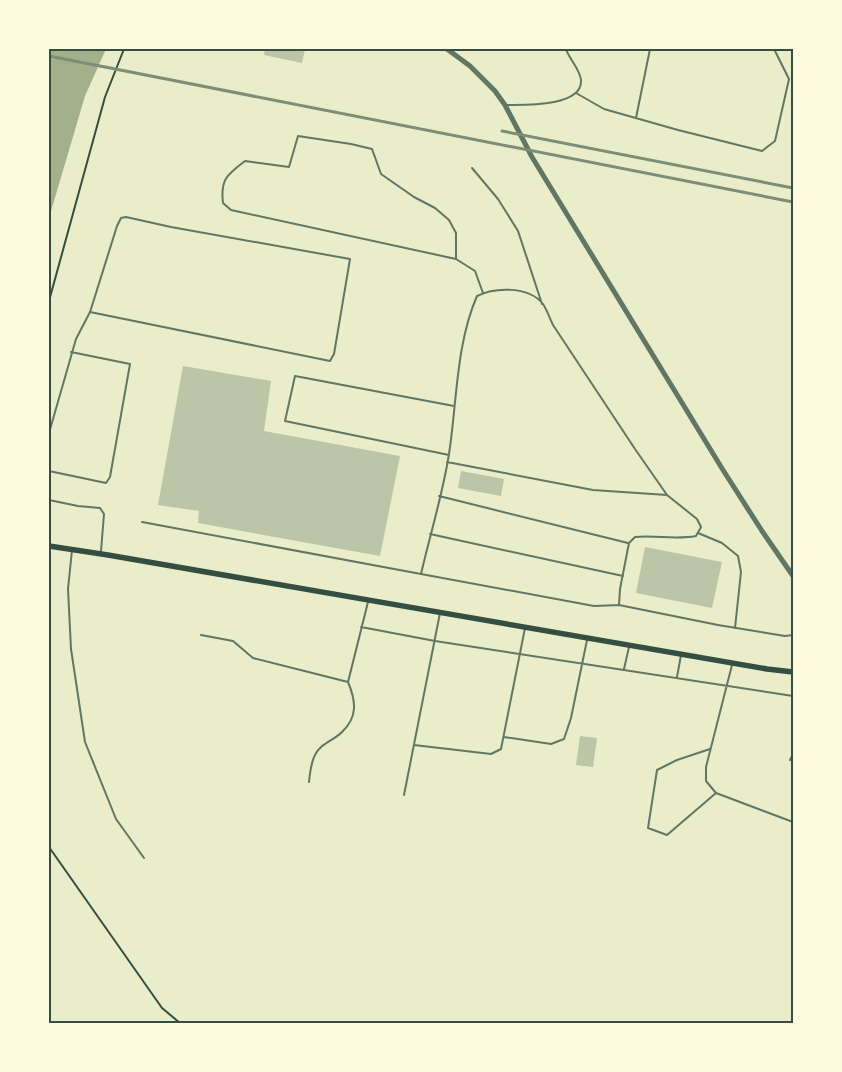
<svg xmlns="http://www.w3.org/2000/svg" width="842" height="1072" viewBox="0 0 842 1072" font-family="'Work Sans',sans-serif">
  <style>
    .water { fill: #a3b18a }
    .building { fill: #bcc5a7 }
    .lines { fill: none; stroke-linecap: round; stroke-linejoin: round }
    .path { stroke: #344e41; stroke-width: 2 }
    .service { stroke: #617663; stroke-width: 2 }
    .tertiary { stroke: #617663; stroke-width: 5 }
    .secondary { stroke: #344e41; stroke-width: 5.5 }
    .rail { stroke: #7c8e77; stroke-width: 3 }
    .neatline { fill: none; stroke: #344e41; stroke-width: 2 }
  </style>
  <rect width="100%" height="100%" fill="#e9edc9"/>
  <!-- water -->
  <path class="water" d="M49,49h57l-21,47 -36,122z"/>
  <!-- building -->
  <path class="building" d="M265,49h40l-3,14 -38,-8z
    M183,366l88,15 -7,50 136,25 -20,100 -182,-33 1,-12 -41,-6z
    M461,471l43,8 -3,17 -43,-8z
    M645,547l77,15 -10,46 -76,-15z
    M580,736l17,2 -4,29 -17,-2z"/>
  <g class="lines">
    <!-- path -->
    <path class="path" d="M49,301l56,-204 19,-48
      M49,847l113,161 18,15"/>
    <!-- service -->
    <path class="service" d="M576,93l28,16 74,21 84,21 13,-10 14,-62 -15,-30
      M507,105c17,0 76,2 74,-25 -1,-11 -12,-21 -15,-31
      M636,118l14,-69
      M472,168l26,31 20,32 24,73
      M456,259v-26l-7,-13 -14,-12 -21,-11 -33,-23 -9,-25 -21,-5 -53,-8 -9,31 -44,-6c-17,13 -25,18 -22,42l8,7 225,49 19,12 8,22
      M49,433l27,-94 14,-27 1,-3 26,-83 4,-8 5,-1 45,10 179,32 -16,95 -4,7 -240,-49
      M449,455l-164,-34 10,-45 159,30
      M447,462l146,28 74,5
      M49,471l57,12 4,-6 20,-113 -59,-12
      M439,496l189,47
      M49,500l29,6 22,2 4,6 -3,37
      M142,522l279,52
      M698,533l24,10 16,13 3,16 -6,56
      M430,534l193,42
      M72,550l-4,39 3,60 14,93 31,77 28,39
      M619,605l-25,1 -173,-32c9,-39 22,-81 28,-120 8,-52 7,-110 28,-158 18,-9 52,-10 66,8 4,6 7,15 10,21l82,124 32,46 30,24 4,8 -5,9c-20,4 -41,-1 -61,1l-6,6 -9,46 -1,16 99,20 67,11 8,-1
      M361,627l74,14 358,55
      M201,635l32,6 20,17 95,24 20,-80
      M732,665l-26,102v14l10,12 77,29
      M624,669l5,-22
      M677,677l4,-22
      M504,737l47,7 13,-5 7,-21 16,-78
      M414,745l77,9 10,-5 24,-121
      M710,749l-33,11 -20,10 -9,58 19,7 49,-42
      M790,760l3,-6
      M309,782c1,-9 2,-20 6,-27 6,-12 18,-14 27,-23 16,-15 14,-31 6,-50
      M404,795l36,-182"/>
    <!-- tertiary -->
    <path class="tertiary" d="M447,49l23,17 25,25 10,14 27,52 191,313 39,61 31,45"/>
    <!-- secondary -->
    <path class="secondary" d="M49,546l59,9 659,114 26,3"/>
    <!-- rail -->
    <path class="rail" d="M49,56l744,146
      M502,131l291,57"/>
  </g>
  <!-- border -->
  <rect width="842" height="1072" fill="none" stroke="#fefae0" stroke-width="100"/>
  <rect x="50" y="50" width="742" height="972" class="neatline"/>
</svg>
